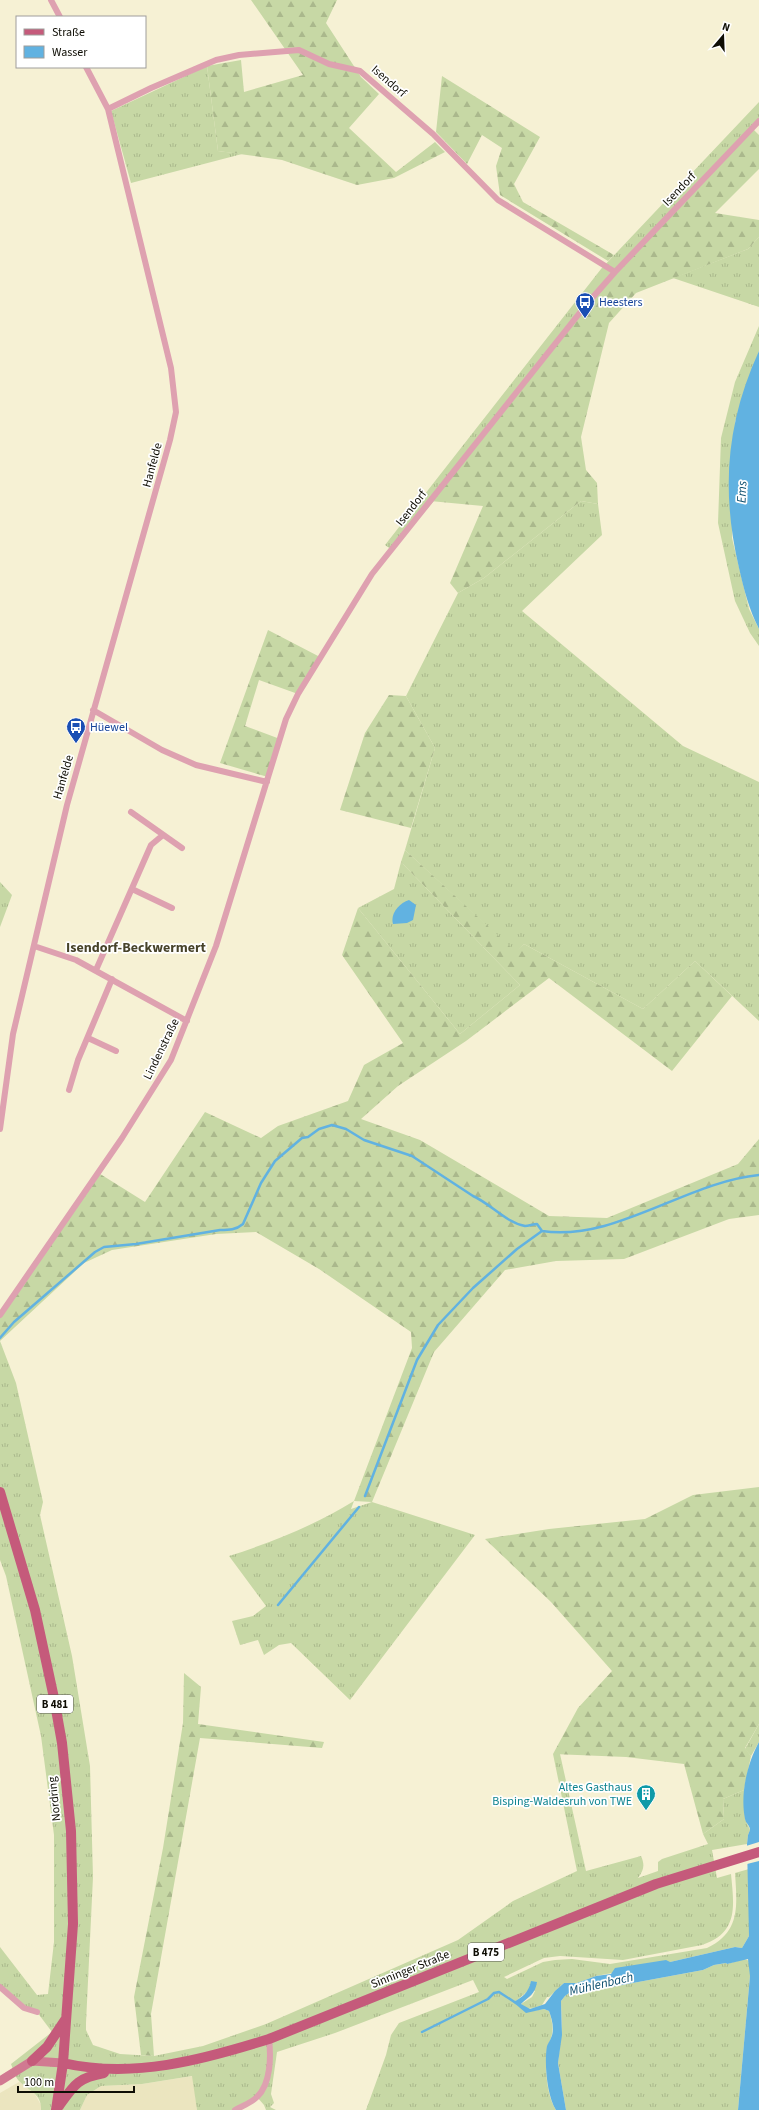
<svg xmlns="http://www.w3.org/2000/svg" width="759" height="2110" viewBox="0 0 759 2110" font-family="'Source Sans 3',sans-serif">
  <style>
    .built { fill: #ebe5bf }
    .grass { fill: url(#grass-tufts) }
    .forest { fill: url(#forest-firs) }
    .water { fill: #61b2e1 }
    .pier { fill: #f6f1d4 }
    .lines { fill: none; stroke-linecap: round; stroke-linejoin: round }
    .stream { stroke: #61b2e1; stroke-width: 2.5 }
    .street { stroke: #dea1b0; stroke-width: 6 }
    .secondary { stroke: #d17991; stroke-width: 9 }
    .primary { stroke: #c55a7b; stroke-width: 10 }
    .labels { text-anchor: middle; stroke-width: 3.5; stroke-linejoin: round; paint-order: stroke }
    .shield { fill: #fff; stroke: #56564f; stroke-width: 1 }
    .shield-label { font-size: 11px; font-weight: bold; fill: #0e0d04 }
    .street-label { font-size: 12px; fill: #0e0d04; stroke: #fff }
    .transit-label { font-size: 12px; fill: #164399; stroke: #fff; text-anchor: start }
    .culture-label { font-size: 12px; fill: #0d838f; stroke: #fff; text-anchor: end }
    .water-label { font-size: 13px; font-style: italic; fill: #094c6c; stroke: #fff }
    .quarter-label { font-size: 14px; font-weight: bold; fill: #47432a; stroke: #fff }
  </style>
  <defs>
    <pattern id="grass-tufts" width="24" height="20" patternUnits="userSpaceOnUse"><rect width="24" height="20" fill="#c7d8a5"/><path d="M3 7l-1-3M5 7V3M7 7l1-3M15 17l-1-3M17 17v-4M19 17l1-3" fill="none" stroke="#aab88c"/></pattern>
    <pattern id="forest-firs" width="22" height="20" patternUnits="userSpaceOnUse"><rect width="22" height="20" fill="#c7d8a5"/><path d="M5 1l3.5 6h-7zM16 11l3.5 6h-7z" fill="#aab88c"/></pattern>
  </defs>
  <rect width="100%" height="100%" fill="#f6f1d4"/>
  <!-- built -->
  <path class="built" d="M193,2076l4,34h-117l7,-15 14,-9 41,-2z
    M19,2082l13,7 9,16v5h-41v-17z"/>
  <!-- grass -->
  <path class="grass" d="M207,66l11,85 24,3 -111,29 -20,-72z
    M759,102v19l-367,429 -7,-5 216,-276z
    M759,237v70l-86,-29 75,-29z
    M759,326v25l-24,71 -3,116 17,71 10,20v17l-9,-13 -15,-32 -17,-78 3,-85 14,-56z
    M581,501l17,3 4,31 -80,76 161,135 76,36v239l-64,-60 -52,48 -119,-65 -8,9 -111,-103 30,-102 -29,-52 52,-103 26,-15z
    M401,862l119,123 -60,49 -102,-126 36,-19z
    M0,882l12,13 -12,32z
    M0,1341l16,42 27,119 -3,13 32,141 18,110 3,111 -7,146v7l7,15 27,9 34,2 49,-10 63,-22 192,-84 55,-39 64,-30 -24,-117h7l26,117 55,-15c4,9 3,14 -3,22l20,-7v-9l4,-3 46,-15 -5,-10 21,-15 -1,-20 21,-9 1,29 5,11 -2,5 -1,9 -35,6 5,28 14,-4c3,32 8,59 -29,71l-79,15 -63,-4 -16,2 -40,19 3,2 36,-17 12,-2 17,-1 38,5 97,-16c34,-16 30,-43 28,-75l14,-4v67l-7,12 -7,-1 -65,15 -74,14 -19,7h-13l-15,14h-2l-5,8c-8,3 -15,7 -21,-1l11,-7 3,-6 -5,-2 -14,12 10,11 18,-3 5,2c3,9 5,18 2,27 -1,4 -4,7 -4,12 -2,17 -1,45 9,60h-190l20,-55 5,-20 8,-12 80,-31 -6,-12 -138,53 -58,19 -6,42 3,9 -4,4 6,3h-10l-2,-5 -7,-8 -22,13h-38l-5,-34 -50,8 -41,2 -14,9 -7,15h-39c1,-17 -14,-20 -22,-29 -4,-4 -6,-12 -8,-17l41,-32 -15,-20 -13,-4 -24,-21v-40l37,48 11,-1 6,-52v-107l-13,-99 -35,-160 -6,-16z
    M354,1501l-3,8 21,-7 103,33 -125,165 -59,-57 -12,2 -15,10 -6,-15 -18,5 -8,-24 21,-5 13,-10 -37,-50c44,-14 86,-31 125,-55z
    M759,1724v18l-8,14 -6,-7z
    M744,1959l6,2v15l-12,134h-172l-8,-47 4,-36 -1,-26 4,-5 4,-3 26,-3 108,-20 11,-5 12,-2 1,1z"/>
  <!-- forest -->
  <path class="forest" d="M251,0h86l-11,23 35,54 18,17 -30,34 47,44 39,-30 10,10 -51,26 -37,7 -75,-25 -64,-9 -11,-85 34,-6 3,32 59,-17z
    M442,76l98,61 -26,47 9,18 91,53 -6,6 -108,-66 -4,-29 6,-18 -20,-13 -15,29 -31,-32z
    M752,128l7,7v34l-44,44 44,7v17l-11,12 -112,44 -27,30 -28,114 5,33 11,13 1,21 -17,-3 -97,77 -26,15 -8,-10 33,-77 -53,-5 156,-196z
    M268,630l52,27 -22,37 -39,-14 -14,46 35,13 -12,38 -48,-14z
    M389,695l17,1 29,52 -24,80 -71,-18 25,-77z
    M405,850l111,102 8,-8 119,65 52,-48 37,35 -60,75 -123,-93 -83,63 -68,45 -37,33 59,21 129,76 58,2 131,-54 21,-25v76l-30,4 -105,40 -68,2 -51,9 -71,82 -62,150 -18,-1 58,-153 -1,-16 -92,-63 -63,-37 -40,2 -104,16 -28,13 -84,78v-26l97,-143 48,30 60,-90 56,26 17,-12 70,-25 16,-36 39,-22 -61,-88 16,-47 102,126 60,-49 -119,-123z
    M759,1487v237l-14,24 6,8 -7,34 -21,9 1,20 -21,15 -19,-70 -58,-7 -73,-3 25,-46 34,-37 -61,-69 -66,-63 64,-10 96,-10 48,-24z
    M184,1673l17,14 -3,37 126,18 -2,6 -122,-10 -49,276 3,42 -13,-1 -7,-58 29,-149 20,-125z"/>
  <!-- water -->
  <path class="water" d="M759,351v278c-10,-20 -15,-39 -20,-61 -18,-77 -13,-145 20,-217z
    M409,900l7,5 -3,15 -6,3 -14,1c-3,-10 6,-21 16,-24z
    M759,1742v368h-21l12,-134 -2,-17 -21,5 -1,-1 -12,2 -11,5 -108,20 -26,3 -4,3 -4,5 1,34 -4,28 8,47h-10c-9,-14 -12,-47 -9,-64 1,-3 3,-5 4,-8 4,-8 1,-19 -2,-27l-5,-2 -18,4 -13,-11c9,-4 16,-10 18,-21l6,1c-2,13 -8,14 -16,22l9,5 15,-5 10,-13 9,-8h13l19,-7 15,-2 4,-6 51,-8 4,2 65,-15 7,1 7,-12 -2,-92 1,-9 2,-5c0,-5 -4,-6 -5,-11 -5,-25 2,-55 14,-77z"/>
  <!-- pier -->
  <path class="pier" d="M759,1842v19l-12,3 -1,-18z"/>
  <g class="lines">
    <!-- stream -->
    <path class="stream" d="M0,1338l14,-16 81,-70 9,-5 32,-3 84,-14c9,0 16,0 23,-6l18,-41 14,-22 27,-23 6,-1 11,-8 13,-4 14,4 18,11 48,16 61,40c18,8 32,26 52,30 4,0 8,-2 12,-2l5,7
      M365,1496l52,-136 21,-35 35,-37 44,-39 25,-18c73,11 144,-49 217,-56
      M278,1605l81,-98
      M422,2032l66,-33 6,-6 5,-1 17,11"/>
    <!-- street -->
    <path class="street" d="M51,0l9,17
      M108,109l43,-21 65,-28 23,-5 60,-5 30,14 31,7 73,63 65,66 117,72
      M93,710l69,40 34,15 71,17
      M131,812l51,36
      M132,889l40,19
      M34,946l42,14 111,61
      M96,970l55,-125 12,-10
      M88,1038l28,13
      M69,1090l9,-30 34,-81
      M0,1129l13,-95 54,-229 103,-365 6,-28 -5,-44 -63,-259 -22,-42
      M0,1315l122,-177 49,-78 45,-114 70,-227 12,-25 74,-120 214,-269 29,-33 144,-151
      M0,1987l24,21 13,4
      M235,2110c7,-4 16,-7 22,-13 14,-13 14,-41 12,-58"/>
    <!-- secondary -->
    <path class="secondary" d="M0,2081l32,-20 31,2"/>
    <!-- primary -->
    <path class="primary" d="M0,1492l35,118 19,88 8,45 9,88 2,93 -10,139 -7,47
      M32,2061l15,-14 18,-27
      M63,2063c70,16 139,-3 206,-24l387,-155 103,-32
      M59,2106c15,-21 18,-28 45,-33"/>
  </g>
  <!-- icons -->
  <defs>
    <symbol id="bus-pin" viewBox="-11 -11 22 30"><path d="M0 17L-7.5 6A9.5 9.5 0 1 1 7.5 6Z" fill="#1a4fb4" stroke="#fff"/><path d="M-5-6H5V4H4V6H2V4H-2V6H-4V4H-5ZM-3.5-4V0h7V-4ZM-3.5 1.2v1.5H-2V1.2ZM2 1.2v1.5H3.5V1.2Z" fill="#fff"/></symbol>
    <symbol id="building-pin" viewBox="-11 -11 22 30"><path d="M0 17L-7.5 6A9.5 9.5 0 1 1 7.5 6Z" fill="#0f9aa8" stroke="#fff"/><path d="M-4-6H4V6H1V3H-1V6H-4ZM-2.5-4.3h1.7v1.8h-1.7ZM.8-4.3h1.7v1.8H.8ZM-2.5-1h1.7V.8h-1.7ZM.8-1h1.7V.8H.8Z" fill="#fff"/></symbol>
  </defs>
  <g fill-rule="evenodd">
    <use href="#bus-pin" x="574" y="291" width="22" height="30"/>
    <use href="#bus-pin" x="65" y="716" width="22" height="30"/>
    <use href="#building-pin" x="635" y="1783" width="22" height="30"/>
  </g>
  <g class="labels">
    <!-- shield labels -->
    <g class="shield">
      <rect x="37" y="1695" width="36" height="18" rx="3"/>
      <rect x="468" y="1943" width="36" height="18" rx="3"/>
    </g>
    <g class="shield-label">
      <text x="55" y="1708">B 481</text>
      <text x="486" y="1956">B 475</text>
    </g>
    <!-- street labels -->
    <g class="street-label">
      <text transform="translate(389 81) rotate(41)" y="4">Isendorf</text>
      <text transform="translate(679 189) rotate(-46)" y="4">Isendorf</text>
      <text transform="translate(152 465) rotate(-75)" y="4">Hanfelde</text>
      <text transform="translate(411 508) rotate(-52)" y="4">Isendorf</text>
      <text transform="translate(63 777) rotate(-74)" y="4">Hanfelde</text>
      <text transform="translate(161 1049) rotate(-64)" y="4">Lindenstraße</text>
      <text transform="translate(54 1799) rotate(-96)" y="4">Nordring</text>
      <text transform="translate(410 1969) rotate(-22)" y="4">Sinninger Straße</text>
    </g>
    <!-- transit labels -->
    <g class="transit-label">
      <text x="599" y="306">Heesters</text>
      <text x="90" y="731">Hüewel</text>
    </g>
    <!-- culture labels -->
    <g class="culture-label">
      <text x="632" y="1791">Altes Gasthaus<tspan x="632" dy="14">Bisping-Waldesruh von TWE</tspan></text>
    </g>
    <!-- water labels -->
    <g class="water-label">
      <text transform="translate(741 492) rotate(-88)" y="5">Ems</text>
      <text transform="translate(601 1983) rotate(-13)" y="5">Mühlenbach</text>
    </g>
    <!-- quarter labels -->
    <g class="quarter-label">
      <text x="136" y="952">Isendorf-Beckwermert</text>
    </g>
  </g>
  <!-- legend -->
  <rect x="16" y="16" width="130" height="52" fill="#ffffff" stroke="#9f9e9b"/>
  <rect x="24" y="29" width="20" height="6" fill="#c55a7b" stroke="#9f9e9b"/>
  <text x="52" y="36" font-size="12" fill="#0e0d04">Straße</text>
  <rect x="24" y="46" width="20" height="12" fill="#61b2e1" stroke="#9f9e9b"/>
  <text x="52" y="56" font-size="12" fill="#0e0d04">Wasser</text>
  <!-- north arrow -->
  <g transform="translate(723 36) rotate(19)" stroke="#ffffff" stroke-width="3" paint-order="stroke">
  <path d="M0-3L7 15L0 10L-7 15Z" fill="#0e0d04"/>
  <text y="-6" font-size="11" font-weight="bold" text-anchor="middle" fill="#0e0d04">N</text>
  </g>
  <!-- scale -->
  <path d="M18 2086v6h116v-6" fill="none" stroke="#0e0d04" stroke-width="2"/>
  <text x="24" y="2086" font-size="12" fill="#0e0d04" stroke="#ffffff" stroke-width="3" paint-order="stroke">100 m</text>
</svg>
